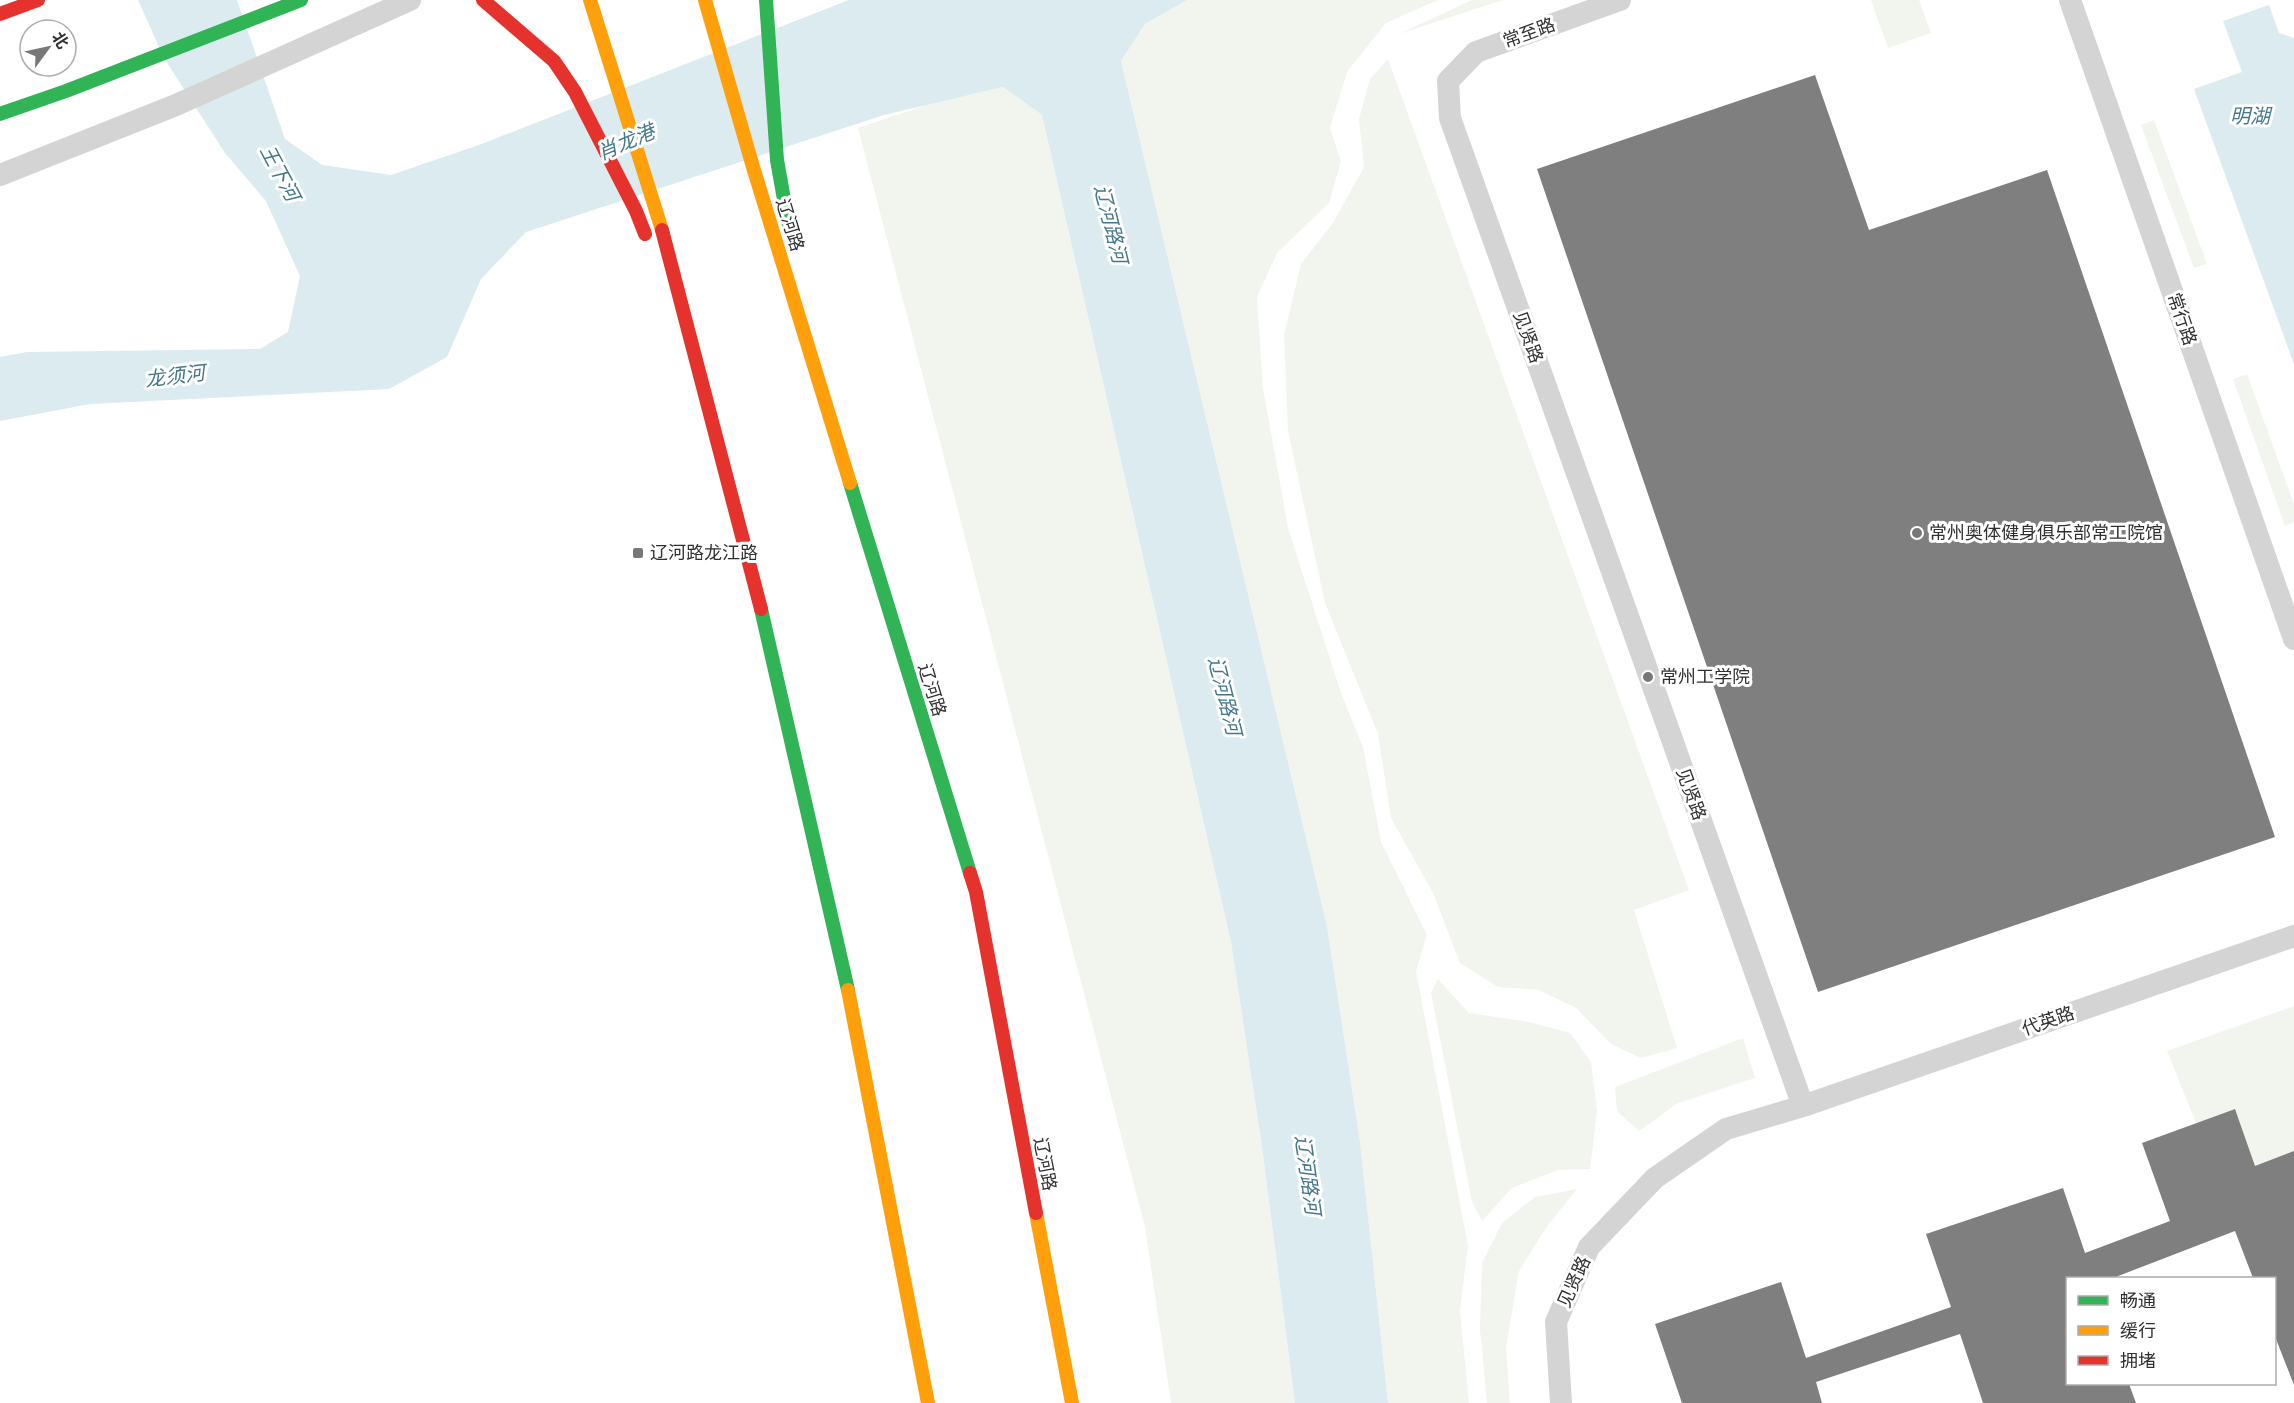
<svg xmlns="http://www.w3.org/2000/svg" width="2294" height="1403" viewBox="0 0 2294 1403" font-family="Lato,'Noto Sans SC',sans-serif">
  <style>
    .green { fill: #f2f5ed }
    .water { fill: #dbebf0 }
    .building { fill: #7f7f7f }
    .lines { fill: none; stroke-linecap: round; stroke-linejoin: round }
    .lane { stroke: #d4d4d4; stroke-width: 22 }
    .fast { stroke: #30b455; stroke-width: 14 }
    .slow { stroke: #ff9f0a; stroke-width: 14 }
    .jam { stroke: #e5322d; stroke-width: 14 }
    .poi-dot { fill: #787878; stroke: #fff; stroke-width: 2 }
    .labels { text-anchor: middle; stroke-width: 6; stroke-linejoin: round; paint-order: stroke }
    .street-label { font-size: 18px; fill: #303030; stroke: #fff }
    .poi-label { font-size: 18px; fill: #303030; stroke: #fff; text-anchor: start }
    .water-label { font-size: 20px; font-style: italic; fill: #43788c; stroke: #fff }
  </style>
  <rect width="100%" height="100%" fill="#fff"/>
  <!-- green -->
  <path class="green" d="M1187,0h251l-52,23 -39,49 -17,56 11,33 -12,42 -52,50 -20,44 6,91 25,140 53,165 22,54 18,95 46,93 -11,36 52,275 -8,65 9,92h-81l-28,-261 -33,-216 -206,-865 24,-37z
    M1472,0h31l-104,34z
    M1871,0h48l12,33 -43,15z
    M1388,59l301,831 -55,20 43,138 -36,10 -30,-14 -35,-36 -37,-18 -41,-3 -38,-24 -27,-70 -42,-75 -13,-84 -53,-131 -37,-172 -4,-96 17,-71 32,-41 31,-56 -5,-48 11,-40z
    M1003,87l39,28 189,827 31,205 33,256h-124l-26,-176 -287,-1099 68,-23z
    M2154,120l53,144 -13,4 -53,-143z
    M2247,374l47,130v18l-9,4 -52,-147z
    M1438,979l31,34 60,9 41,11 21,29 6,49 -7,58 -32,1 -46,18 -30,33 -10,-19 -41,-209z
    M2294,1006v145l-39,15 -20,-57 -39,14 -29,-72z
    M1743,1038l12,40 -77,25 -39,28 -22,-20 -2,-24z
    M1577,1189l-32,40 -26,42 -13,77 4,55h-23l-7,-74 2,-66 20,-40 33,-26z"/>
  <!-- water -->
  <path class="water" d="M138,0h99l48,139 37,26 69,10 88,-30 370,-145h338l-42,24 -24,37 206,865 33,216 28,261h-93l-33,-256 -31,-205 -189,-827 -39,-28 -119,28 -358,117 -45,47 -34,78 -58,32 -299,15 -90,17v-64l27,-5 233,-3 28,-17 12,-56 -34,-75 -41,-48 -61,-95z
    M2269,5l10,28 15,5v326l-100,-275 48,-17 -19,-51z"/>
  <!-- building -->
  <path class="building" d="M1815,75l54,155 178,-60 228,667 -457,155 -281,-823z
    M2235,1109l20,57 39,-15v234l-20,-51v-56h-21l-18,-47 -122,47h-45v106h61l7,19h-153l-23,-69 -144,48 6,21h-140l-27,-79 126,-42 25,76 145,-51 -25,-73 137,-46 22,65 85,-32 -28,-78z"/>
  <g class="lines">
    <!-- lane -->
    <path class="lane" d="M1620,0l-144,52 -28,29 2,37 353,988
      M2070,0l224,639
      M0,175l176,-70 234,-105
      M1561,1403l-5,-81 33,-75 66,-69 71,-49 77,-23 491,-170"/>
    <!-- fast -->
    <path class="fast" d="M766,0l11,160 11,62
      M0,114l66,-23 235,-91
      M850,483l120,390
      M761,609l87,381"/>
    <!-- slow -->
    <path class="slow" d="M590,0l72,230
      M705,0l48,167 97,316
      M848,990l80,413
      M1036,1213l36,190"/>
    <!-- jam -->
    <path class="jam" d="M483,0l71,61 21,31 61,119 9,23
      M0,14l38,-14
      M662,230l99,379
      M970,873l6,19 60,321"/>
  </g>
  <!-- markers -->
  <g class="poi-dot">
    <circle cx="1917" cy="533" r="6"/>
    <rect x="632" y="547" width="12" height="12" rx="3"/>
    <circle cx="1648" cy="677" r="6"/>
  </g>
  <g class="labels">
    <!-- street labels -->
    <g class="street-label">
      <text transform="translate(1529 33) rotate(-20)" y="6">常至路</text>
      <text transform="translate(790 225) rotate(73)" y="6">辽河路</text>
      <text transform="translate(2182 319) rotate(71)" y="6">常行路</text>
      <text transform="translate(1528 337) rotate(70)" y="6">见贤路</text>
      <text transform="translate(932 690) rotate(73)" y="6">辽河路</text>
      <text transform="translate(1691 794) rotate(70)" y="6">见贤路</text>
      <text transform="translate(2048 1021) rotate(-19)" y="6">代英路</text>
      <text transform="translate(1045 1164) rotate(79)" y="6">辽河路</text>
      <text transform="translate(1574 1282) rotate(-66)" y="6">见贤路</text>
    </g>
    <!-- poi labels -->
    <g class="poi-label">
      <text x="1929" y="539">常州奥体健身俱乐部常工院馆</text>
      <text x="650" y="559">辽河路龙江路</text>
      <text x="1660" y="683">常州工学院</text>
    </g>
    <!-- water labels -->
    <g class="water-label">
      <text x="2250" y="123">明湖</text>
      <text transform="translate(626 142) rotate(-23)" y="7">肖龙港</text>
      <text transform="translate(280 173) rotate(62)" y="7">王下河</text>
      <text transform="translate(1111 224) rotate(76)" y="7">辽河路河</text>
      <text transform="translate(175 376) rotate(-7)" y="7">龙须河</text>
      <text transform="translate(1225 696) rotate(76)" y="7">辽河路河</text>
      <text transform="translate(1308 1175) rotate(82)" y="7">辽河路河</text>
    </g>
  </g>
  <!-- legend -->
  <rect x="2066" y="1277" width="210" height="108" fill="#ffffff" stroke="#acacac" stroke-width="1.5"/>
  <rect x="2078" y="1296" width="30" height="9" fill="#30b455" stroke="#acacac" stroke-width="1.5"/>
  <text x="2120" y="1307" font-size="18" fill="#303030">畅通</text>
  <rect x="2078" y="1326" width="30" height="9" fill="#ff9f0a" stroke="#acacac" stroke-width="1.5"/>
  <text x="2120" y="1337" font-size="18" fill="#303030">缓行</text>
  <rect x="2078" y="1356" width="30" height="9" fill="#e5322d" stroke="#acacac" stroke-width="1.5"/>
  <text x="2120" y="1367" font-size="18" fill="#303030">拥堵</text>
  <!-- north arrow -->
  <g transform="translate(48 48) rotate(57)"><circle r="28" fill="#ffffff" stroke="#acacac" stroke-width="1.5"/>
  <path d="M0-4.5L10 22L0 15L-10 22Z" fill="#787878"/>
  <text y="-9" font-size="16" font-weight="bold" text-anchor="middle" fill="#303030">北</text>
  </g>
</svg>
